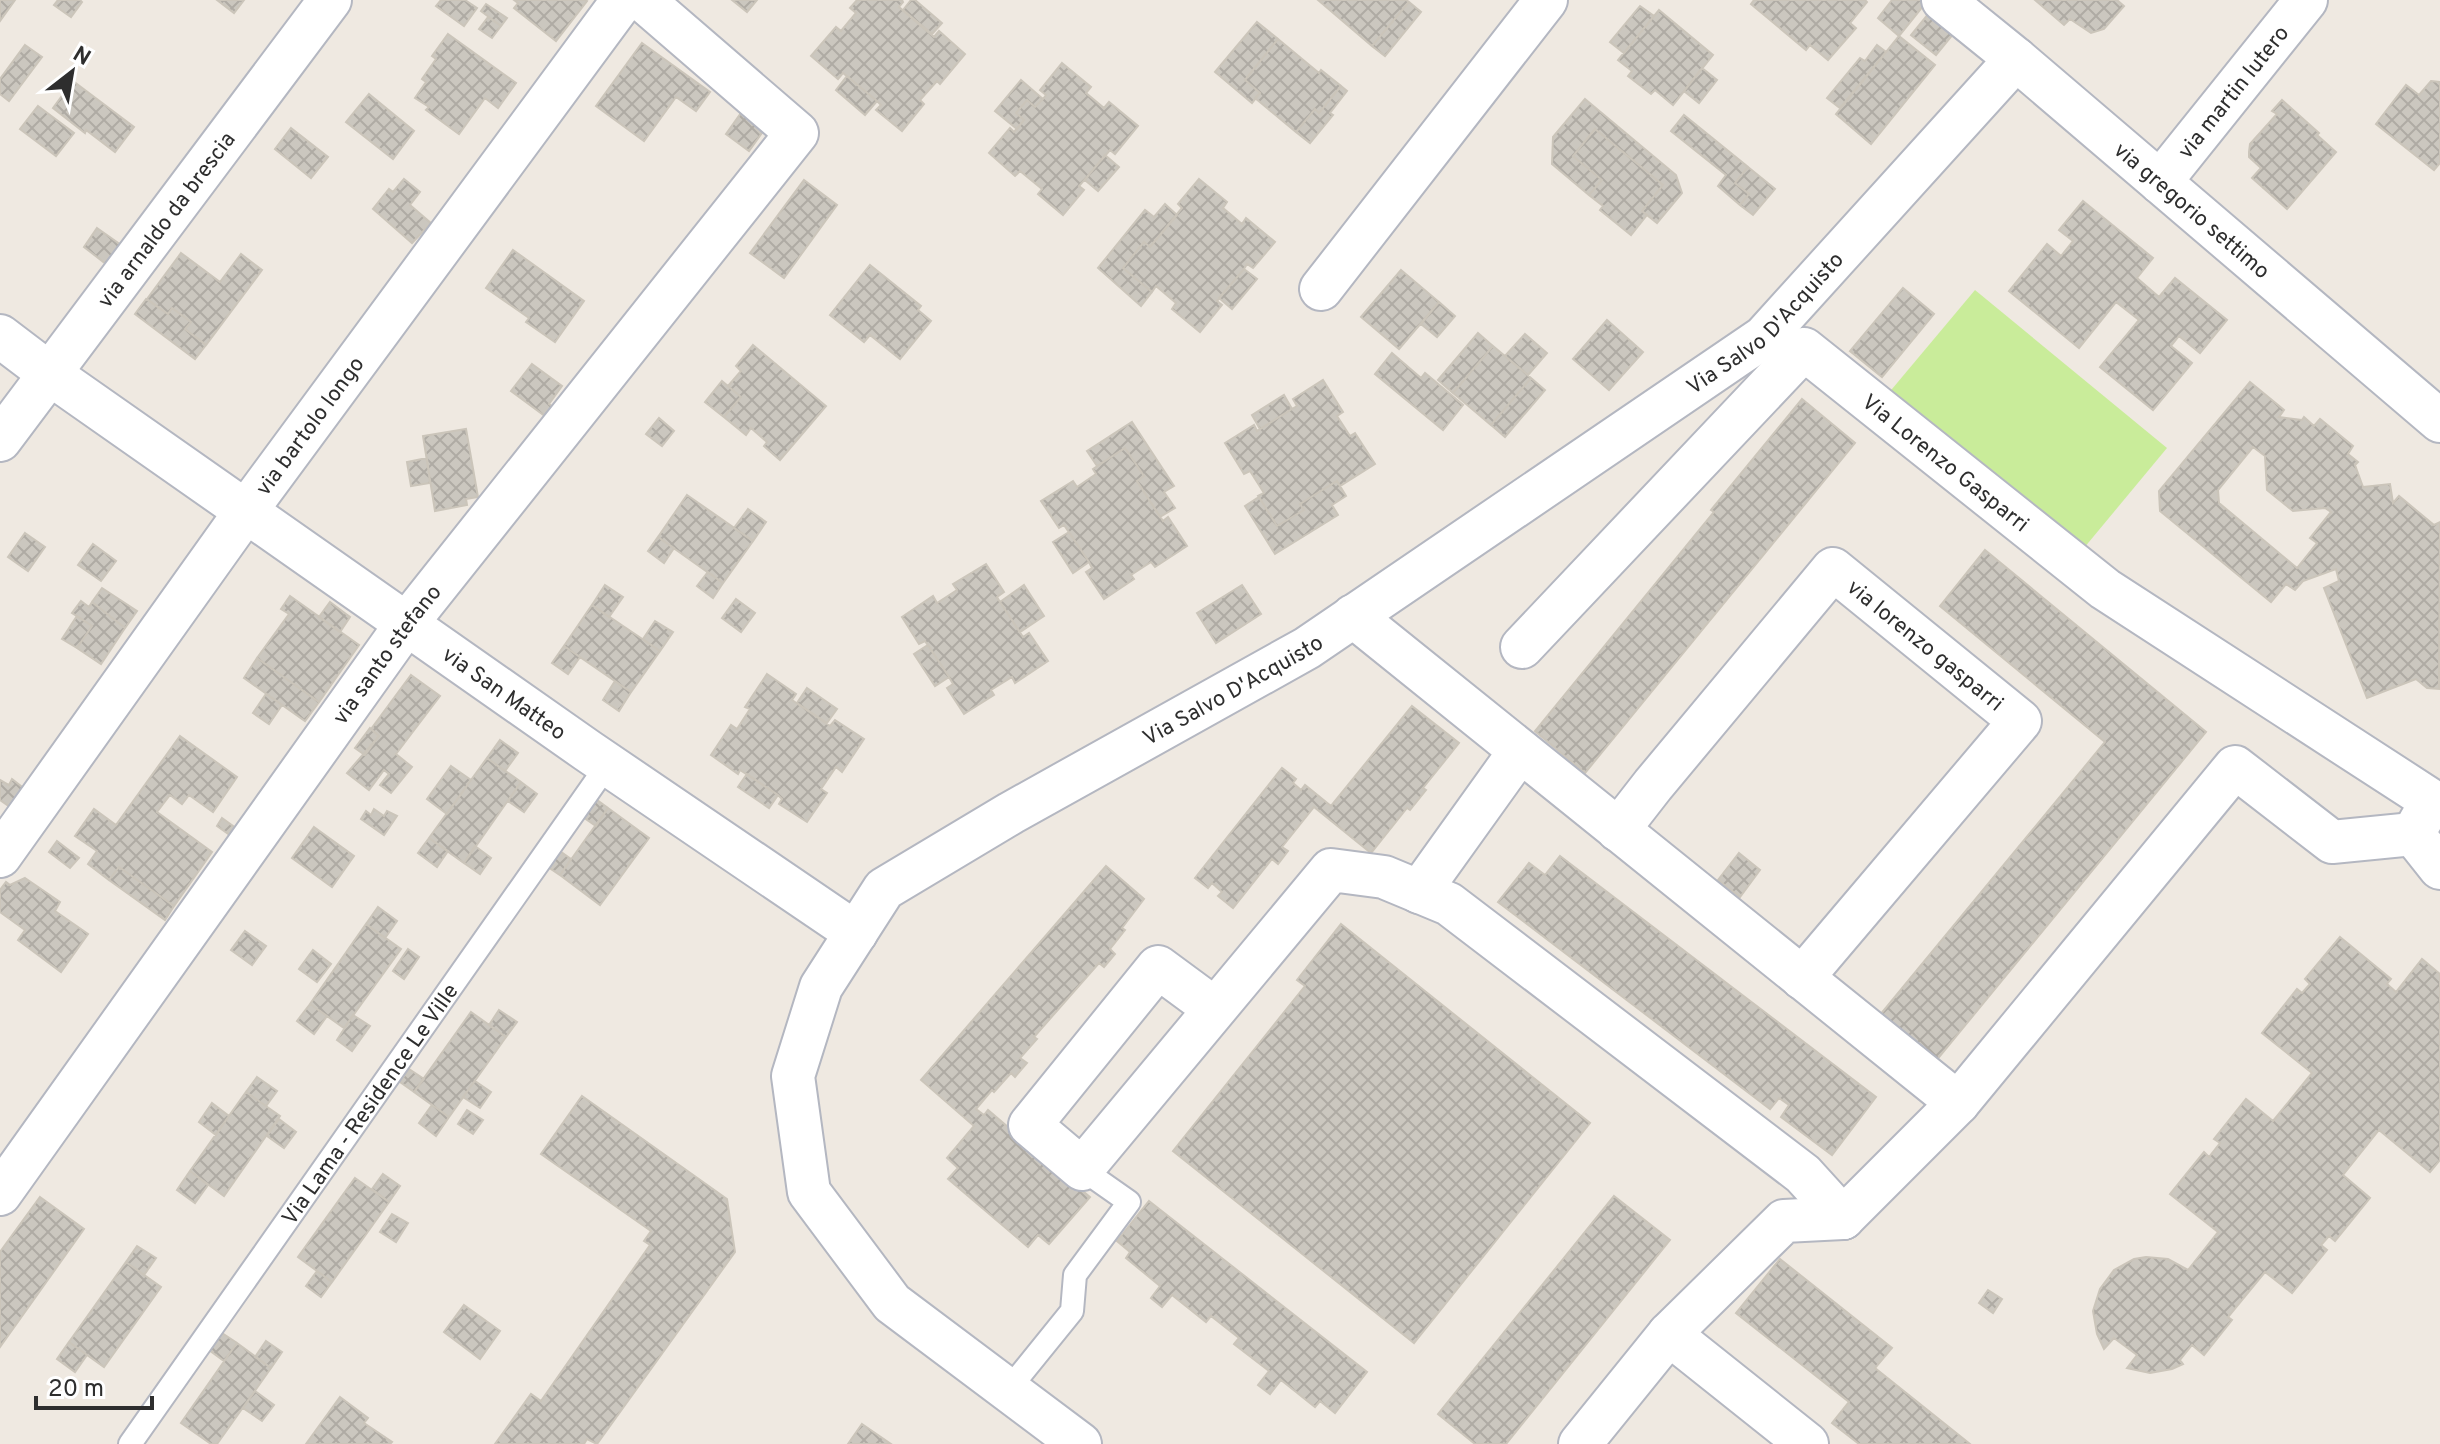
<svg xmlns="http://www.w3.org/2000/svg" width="2440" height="1444" viewBox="0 0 2440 1444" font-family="Overpass,sans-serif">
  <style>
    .pitch { fill: #c9ec9a }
    .building { fill: url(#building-cross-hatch); stroke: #cbc5ba; stroke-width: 2; fill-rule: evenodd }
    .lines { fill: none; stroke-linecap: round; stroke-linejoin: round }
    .lane-casing { stroke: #b4b7c1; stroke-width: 26 }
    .street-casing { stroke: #b4b7c1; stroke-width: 46 }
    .lane { stroke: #fff; stroke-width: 22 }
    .street { stroke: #fff; stroke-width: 42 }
    .labels { text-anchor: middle; stroke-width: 8; stroke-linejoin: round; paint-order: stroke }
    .street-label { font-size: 22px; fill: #2e2e2e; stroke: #fff }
  </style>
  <defs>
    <pattern id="building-cross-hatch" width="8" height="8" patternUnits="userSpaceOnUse" patternTransform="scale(2)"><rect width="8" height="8" fill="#cbc7bf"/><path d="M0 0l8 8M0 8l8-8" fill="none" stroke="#afaba4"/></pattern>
  </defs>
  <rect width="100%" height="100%" fill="#efe9e1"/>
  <!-- pitch -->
  <path class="pitch" d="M1975,290l192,158 -88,106 -192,-159z"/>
  <!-- building -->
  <path class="building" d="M0,0h15l-15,21z
    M58,0h22l2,2 -11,15 -17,-12z
    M217,0h27l-10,13z
    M441,0h24l12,8 -13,18 -28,-20z
    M514,0h71l2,1 -31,40 -42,-33 4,-5z
    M732,0h25l-10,12z
    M857,0h45l1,2 -4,5 35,30 5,-6 26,23 -25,30 -3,-3 -17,19 4,4 -22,27 -26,-21 5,-5 -4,-4 -34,-28 -5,6 -27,-23 25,-29 5,4 15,-18 -6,-5z
    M911,0h4l27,23 -10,11 -29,-24z
    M1318,0h88l3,2 -37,44z
    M1754,0h111l2,2 -17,21 6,5 -28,32 -18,-15 -4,5 -55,-46z
    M1892,0h36l-29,36 -21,-18z
    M2035,0h82l7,6 -20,23 -13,4 -21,-14 -6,6z
    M1409,2l12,10 -36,44 -13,-10z
    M486,4l21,14 -6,8 -20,-15z
    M1640,6l14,10 -30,37 -14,-11z
    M1934,7l25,20 -23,28 -25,-20z
    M1659,10l54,45 -40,50 -18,-15 -4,4 -23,-18 4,-5 -14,-11z
    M488,17l13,9 -9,12 -13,-9z
    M1257,22l21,17 -33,41 15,13 -8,10 -37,-31z
    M448,34l68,49 -18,25 -13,-10 -26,36 -33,-24 3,-3 -14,-9 11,-16 -4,-3 14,-20 -4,-3z
    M1899,36l36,29 -64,79 -35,-30z
    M1278,39l41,34 2,-3 20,16 -22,27 -4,-4 -19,23 -41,-34 5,-5 -15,-13z
    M642,43l68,49 -14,19 -20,-14 -32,44 -48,-35z
    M25,45l17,12 -33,44 -9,-7v-15z
    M1877,45l9,7 -46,56 -13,-10 33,-40 5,3z
    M1062,63l29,24 -5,6 18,15 5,-6 29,24 -23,28 -5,-4 -31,36 5,4 -21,25 -25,-21 4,-5 -22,-18 -5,5 -26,-23 21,-25 4,4 10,-12 -8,-7 11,-13 8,7 8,-8 3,-4 -6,-5z
    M1702,68l15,12 -18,23 -15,-12z
    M847,76l30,25 -12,14 -29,-25z
    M1021,80l22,19 -8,8 -8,-7 -11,13 8,7 -7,9 -22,-18z
    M73,81l61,46 -19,25 -29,-22 -1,3 -32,-25z
    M2431,81l9,1v81l-6,7 -58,-46 30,-39 13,10z
    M1341,86l6,5 -17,22 3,2 -23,28 -14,-11 19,-23 4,4z
    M369,94l45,37 -21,28 -47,-37z
    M1585,99l91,76 6,18 -25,30 -15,-12 21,-26 -68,-56 -22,27 29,24 -13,15 -37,-31 1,-27z
    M2282,100l37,33 -2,2 19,17 -49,57 -35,-31 9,-10 -12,-11v-5l1,-8 27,-30 -5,-3z
    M38,106l36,27 -18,23 -36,-27z
    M741,113l23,17 -15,21 -23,-17z
    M1684,115l64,52 -13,16 14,11 -9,11 -22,-19 8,-11 -55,-44z
    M291,128l37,29 -17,21 -36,-29z
    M1595,129l68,56 -21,26 5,4 -16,20 -31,-25 3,-4 -14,-11 13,-15 -29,-24z
    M1105,155l14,12 -21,24 -13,-11z
    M1748,167l27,22 -22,26 -13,-10 9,-11 -14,-11z
    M404,179l16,13 -10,13 21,18 -19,20 -39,-34 16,-20 4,3z
    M1199,179l28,23 -4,6 19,16 4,-6 29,24 -22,26 -6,-4 -3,5 -27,32 5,4 -22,27 -28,-23 4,-6 -20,-17 -4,6 -29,-24 21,-26 6,5 32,-39 -4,-4z
    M804,180l33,25 -53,73 -34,-25z
    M2083,201l70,57 -16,20 22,19 16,-19 52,42 -27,33 -21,-17 -8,10 21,17 -39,47 -53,-43 39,-47 -23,-18 -37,46 -70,-57 38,-47 14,12 12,-15 -14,-11z
    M1165,204l12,11 -27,32 -6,-5 -21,26 29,24 -11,14 -43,-38 47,-58 9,7z
    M97,228l24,17 -15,19 -22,-17z
    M513,250l71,51 -29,41 -29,-20 3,-4 -43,-30z
    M181,253l39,29 21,-28 21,16 -56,75 -21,-16 6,-7 -19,-14 -4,6 -21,-15z
    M870,265l51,41 -3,4 13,11 -31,38 -30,-24 -6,7 -34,-27z
    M1244,269l13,10 -25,30 -13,-11z
    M1401,270l38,32 -40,47 -38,-32z
    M1903,288l31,26 -52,63 -32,-26z
    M146,299l22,15 4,-6 19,14 -6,7 21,16 -11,14 -60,-45z
    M1439,302l16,14 -18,21 -16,-13z
    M1607,320l36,32 -34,38 -36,-31z
    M1478,333l15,13 -40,47 -15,-13z
    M1525,334l22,19 -19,22 -23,-19z
    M753,345l73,61 -46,54 -16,-14 3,-4 -16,-14 -5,7 -22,-18 17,-20 -13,-11 13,-15 -5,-5z
    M1493,346l38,32 -40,47 -38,-32z
    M1392,353l29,25 4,-5 38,32 -20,25 -68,-56z
    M532,364l30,22 -13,18 11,8 -7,10 -42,-31z
    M1531,378l14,12 -40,47 -14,-12z
    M1323,380l20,32 -6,4 13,20 5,-3 20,31 -35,22 -3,-5 -37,23 4,6 -27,16 -19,-30 6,-3 -14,-22 -6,3 -19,-31 29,-18 3,6 35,-22 5,-3 -4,-7z
    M722,381l19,16 -17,20 -19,-15z
    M2250,382l34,28 -5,7 23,3 2,-3 10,9 6,-7 33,27 -5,8 10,8 -3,3 8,22 27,-3 3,19 6,-7 35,29 6,-3 -1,167 -12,-1 -11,-9 -49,19 -43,-110 15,-7 -3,-12 -33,12 -8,9 -9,-6 -15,18 -111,-91 -1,-20zM2253,447l12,9 2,34 26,21 32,-3 6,4 -21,26 7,5 -20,25 -78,-65 -1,-13z
    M1284,395l8,14 -32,20 -8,-14z
    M1802,399l53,44 -270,330 -50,-42 179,-219 -3,-2z
    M659,418l15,13 -12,15 -16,-12z
    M1132,422l42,64 -10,6 11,16 -15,9 -23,-36 7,-5 -19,-28 -28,18 -10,-15z
    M466,429l12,68 -12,2 1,6 -32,6 -12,-75z
    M1125,448l19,28 -7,5 26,40 5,-4 19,29 -32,21 -4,-5 -20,13 3,4 -30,20 -18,-27 6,-4 -3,-6 -25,-37 -5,3 -18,-27 32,-20 4,6 19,-13 -3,-5z
    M427,458l3,25 -19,3 -4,-24z
    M1337,481l9,15 -14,9 6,10 -63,39 -30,-48 14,-9 18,29 27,-16 -4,-6z
    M687,495l66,46 -30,42 -65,-46z
    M748,509l18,13 -13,19 -19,-13z
    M1069,532l20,30 -16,11 -20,-31z
    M25,533l20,14 -17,24 -20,-14z
    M658,537l16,11 -10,15 -16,-12z
    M93,544l23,17 -15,20 -23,-16z
    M1985,550l221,182 -271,330 -55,-47 225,-273 -165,-136z
    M986,564l18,28 -7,5 3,5 23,35 6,-4 19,28 -33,22 -3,-6 -21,13 3,5 -30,19 -17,-26 6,-4 -4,-7 -24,-36 -6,3 -17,-27 31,-21 4,7 20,-13 -4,-6z
    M708,572l15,11 -10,15 -16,-12z
    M605,585l18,12 -14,20 -17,-12z
    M1024,585l20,31 -24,16 -20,-30z
    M1242,585l19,29 -45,29 -19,-30z
    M102,588l35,23 -12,17 -33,-26z
    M290,596l69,49 -40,57 -62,-44 32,-44 -8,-5z
    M736,599l19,14 -14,19 -19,-14z
    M81,601l8,6 3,-5 33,26 -24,36 -24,-16 15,-22 -20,-13z
    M330,602l20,15 -10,15 -21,-15z
    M592,605l68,46 -29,41 -67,-46z
    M77,616l15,10 -15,22 -15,-9z
    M655,621l18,11 -13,19 -17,-12z
    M928,645l21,32 -14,9 -21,-32z
    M564,646l16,11 -12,17 -16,-11z
    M257,658l62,44 -14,19 -61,-43z
    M767,674l29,20 -4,6 38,26 5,-6 29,19 -22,33 -6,-5 -15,22 6,4 -20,29 -28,-18 3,-5 -4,-4 -38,-25 -2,4 -27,-19 20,-30 6,4 13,-20 -5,-2z
    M411,675l29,21 -44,58 16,13 -21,26 -11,-8 9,-11 -5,-4 -15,20 -22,-17 32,-37 -8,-7z
    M615,681l16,11 -12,19 -16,-11z
    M807,688l30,21 -10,14 -30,-20z
    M266,694l16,11 -13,19 -16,-11z
    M1412,706l47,37 -36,45 3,2 -16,20 -3,-2 -36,45 -57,-46 -32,40 6,4 -10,13 -6,-5 -39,49 -15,-12 4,-4 -10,-9 -4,5 -13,-10 87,-110 14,11 -3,4 8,7 4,-5 26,21z
    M370,728l9,8 -14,19 -10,-7z
    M180,736l57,41 -24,35 -24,-17 -7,9 -12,-9 -13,17 55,40 -38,54 -55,-39 -10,13 -21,-16 9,-13 -22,-15 19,-27 22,16z
    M500,740l18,13 -13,18 -18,-13z
    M487,758l34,24 -57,81 -35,-25z
    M451,766l20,14 -24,34 -20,-15z
    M747,774l31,21 -9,13 -31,-21z
    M12,779l14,11 -13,19 -13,-9v-20l9,5z
    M521,782l16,12 -13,18 -16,-11z
    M593,797l15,11 -12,18 -16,-11z
    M608,808l41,30 -49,67 -40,-30z
    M374,809l10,7 3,-5 10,5 -13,19 -23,-16 5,-8 5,4z
    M222,818l29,21 -6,7 -28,-20z
    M314,827l40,29 -22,31 -40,-29z
    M429,838l19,13 -11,16 -19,-14z
    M57,841l22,17 -9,10 -21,-16z
    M475,846l16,12 -11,16 -16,-11z
    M557,849l14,10 -11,16 -15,-10z
    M1739,853l21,17 -20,27 -22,-17z
    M1560,856l316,241 -44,58 -51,-38 8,-12 -10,-7 -9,11 -272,-207 31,-39 16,12z
    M1106,866l38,33 -22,29 3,2 -15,19 5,5 -11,13 -5,-4 -65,74 3,2 -17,19 7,5 -12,14 -4,-4 -17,19 -2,-2 -16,19 8,6 4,-5 102,87 -41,47 -11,-9 -10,12 -80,-68 10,-11 -11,-10 27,-32 -53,-46z
    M119,867l55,39 -9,14 -56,-40z
    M25,878l35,24 -5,9 33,23 -27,38 -43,-32 7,-10 -25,-18v-22l6,-8 4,3z
    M378,907l19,14 -12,17 -19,-14z
    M366,924l35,25 -57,79 -34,-24z
    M1341,924l249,199 -176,220 -241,-192 132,-165 -8,-6z
    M245,931l21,15 -14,19 -21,-15z
    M2340,937l51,42 -4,5 9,8 26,-33 18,15v186l-10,12 -51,-42 -36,45 27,23 -35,43 -6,-5 -8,9 6,5 -35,43 -27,-21 -37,45 4,3 -28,35 -12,-10 -12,15 3,4 -11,5 -22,4 -23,-5 10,-13 -23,-17 -10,11 -7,-15 -4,-23 7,-22 14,-19 20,-11 12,-2 22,2 20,11 30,-38 -48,-38 34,-42 5,5 11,-14 -6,-4 32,-40 27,22 39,-48 -50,-40 35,-44 5,4 8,-9 -5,-5z
    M408,949l11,8 -15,22 -11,-8z
    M313,950l18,14 -14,18 -18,-13z
    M310,1004l17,12 -13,18 -17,-13z
    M499,1010l18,12 -11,15 -17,-12z
    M471,1012l35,25 -57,80 -35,-25z
    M353,1015l17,11 -18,25 -15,-11z
    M409,1069l15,10 -10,13 -14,-10z
    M257,1077l20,14 -11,15 -20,-14z
    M475,1081l16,11 -11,16 -17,-11z
    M246,1092l34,24 -56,80 -34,-25z
    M582,1096l145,103 8,53 -138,192 -10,-5 -3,5h-89l36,-50 10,7 109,-156 -6,-4 7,-10 -110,-77z
    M212,1103l17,13 -13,19 -17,-13z
    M432,1105l17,12 -13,19 -17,-13z
    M467,1110l16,10 -10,14 -15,-10z
    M279,1119l17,13 -12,16 -17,-12z
    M190,1171l18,14 -13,18 -18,-13z
    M383,1174l17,12 -11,16 -17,-13z
    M355,1178l34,24 -57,80 -34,-25z
    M1614,1196l56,44 -164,204h-31l-37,-30z
    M40,1197l44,32 -84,118v-95z
    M1149,1201l218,171 -32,41 -15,-12 -5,6 -34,-27 -11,14 -12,-9 11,-14 -35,-27 5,-6 -28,-22 -5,6 -34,-27 -10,12 -11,-9 9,-12 -34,-28 4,-6 -13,-11z
    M392,1214l16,9 -12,19 -16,-10z
    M137,1246l19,12 -12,17 -18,-13z
    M1780,1259l112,89 -17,20 95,76h-111l-27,-21 17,-21 -113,-89z
    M126,1262l35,25 -57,80 -35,-25z
    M317,1271l15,11 -11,15 -15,-11z
    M1988,1290l14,9 -9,14 -14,-10z
    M464,1305l36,26 -20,28 -36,-27z
    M222,1333l15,10 -13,18 -15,-11z
    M266,1341l16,11 -11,16 -16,-11z
    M69,1342l18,13 -12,17 -18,-13z
    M237,1343l34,25 -54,76h-6l-30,-21z
    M255,1391l19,14 -12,16 -19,-13z
    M340,1397l28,21 -4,5 28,19 -2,2h-84z
    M862,1424l29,20h-43z"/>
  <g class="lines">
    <defs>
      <g id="lane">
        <path d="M1008,1390l64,-79 3,-36 54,-73 -47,-33"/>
        <path id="s1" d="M130,1444l478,-680"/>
      </g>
      <g id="street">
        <path id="s2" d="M1943,0l73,59 424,362"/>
        <path id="s3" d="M2160,182l146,-182"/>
        <path d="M1321,289l225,-289"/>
        <path id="s4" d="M0,336l50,38 538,377 268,182"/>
        <path id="s5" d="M0,440l330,-440"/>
        <path d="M1353,616l605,487"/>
        <path id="s6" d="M1522,647l282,-298 301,240 327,212"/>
        <path d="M2426,811l-13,23 27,34"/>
        <path id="s7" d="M1618,830l35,-45 180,-216 187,152 -218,257"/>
        <path id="s8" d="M0,856l246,-345 377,-511"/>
        <path d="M1419,892l101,-141"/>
        <path d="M1215,1009l-57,-42 -128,158 52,44 249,-299 53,7 65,27 354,270 40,44"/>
        <path id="s9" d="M0,1194l407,-571 390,-490 -154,-133"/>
        <path d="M1843,1218l115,-115 277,-336 97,75 81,-8"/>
        <path d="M1669,1334l115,-113 59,-3"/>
        <path id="s10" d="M1080,1444l-188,-141 -83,-111 -16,-116 28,-89 63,-98 127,-76 296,-165 457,-311 252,-278"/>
        <path d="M1580,1444l89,-110 138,110"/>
      </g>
    </defs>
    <!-- lane casing -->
    <use href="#lane" class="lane-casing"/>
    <!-- street casing -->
    <use href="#street" class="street-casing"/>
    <!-- lane -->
    <use href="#lane" class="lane"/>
    <!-- street -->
    <use href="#street" class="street"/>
  </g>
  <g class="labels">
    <!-- street labels -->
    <g class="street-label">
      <text dy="8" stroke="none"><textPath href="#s3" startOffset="116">via martin lutero</textPath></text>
      <text dy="8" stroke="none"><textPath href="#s2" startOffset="326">via gregorio settimo</textPath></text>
      <text dy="8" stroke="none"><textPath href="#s5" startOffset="276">via arnaldo da brescia</textPath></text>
      <text dy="8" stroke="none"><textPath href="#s10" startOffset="1750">Via Salvo D'Acquisto</textPath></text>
      <text dy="8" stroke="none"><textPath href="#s8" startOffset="530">via bartolo longo</textPath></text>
      <text dy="8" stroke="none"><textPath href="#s6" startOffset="592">Via Lorenzo Gasparri</textPath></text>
      <text dy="8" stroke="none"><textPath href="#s7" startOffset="458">via lorenzo gasparri</textPath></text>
      <text dy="8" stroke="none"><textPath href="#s9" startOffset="664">via santo stefano</textPath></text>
      <text dy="8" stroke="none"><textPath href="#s10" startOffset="1102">Via Salvo D'Acquisto</textPath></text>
      <text dy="8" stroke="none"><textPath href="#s4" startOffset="618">via San Matteo</textPath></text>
      <text dy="8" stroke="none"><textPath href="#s1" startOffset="416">Via Lama - Residence Le Ville</textPath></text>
    </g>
  </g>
  <!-- north arrow -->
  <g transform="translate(72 72) rotate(31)" stroke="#ffffff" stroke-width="6" paint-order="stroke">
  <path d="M0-6L14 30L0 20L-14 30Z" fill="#2e2e2e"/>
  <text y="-12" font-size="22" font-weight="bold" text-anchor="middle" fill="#2e2e2e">N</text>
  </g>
  <!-- scale -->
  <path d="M36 1396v12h116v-12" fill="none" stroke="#2e2e2e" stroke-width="4"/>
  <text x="48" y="1396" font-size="24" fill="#2e2e2e" stroke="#ffffff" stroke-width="6" paint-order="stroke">20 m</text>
</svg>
